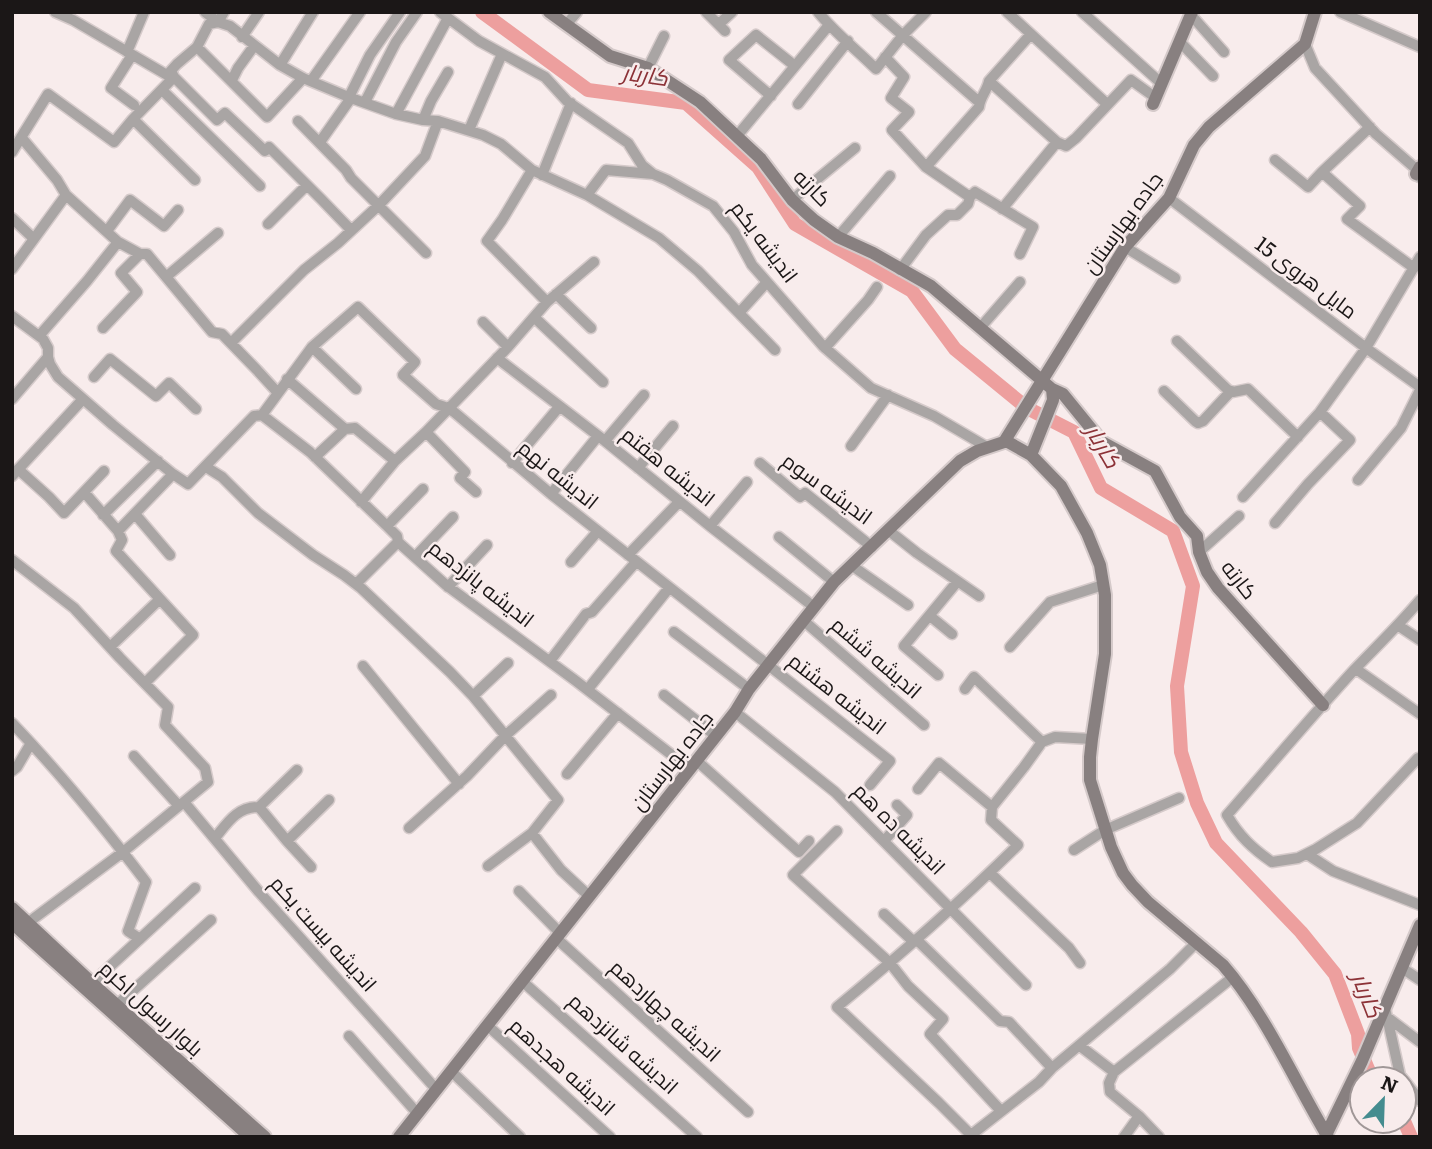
<svg xmlns="http://www.w3.org/2000/svg" width="1432" height="1149" viewBox="0 0 1432 1149" font-family="Literata,Cairo,serif">
  <style>
    .lines { fill: none; stroke-linecap: round; stroke-linejoin: round }
    .river { stroke: #ed9f9e; stroke-width: 14 }
    .street-casing { stroke: #d5caca; stroke-width: 13 }
    .secondary-casing { stroke: #d5caca; stroke-width: 16 }
    .street { stroke: #a9a5a4; stroke-width: 10 }
    .secondary { stroke: #888080; stroke-width: 12 }
    .labels { text-anchor: middle; stroke-width: 5; stroke-linejoin: round; paint-order: stroke }
    .street-label { font-size: 21px; fill: #1b1717; stroke: #f8ecec }
    .water-label { font-size: 23px; font-style: italic; fill: #8c3237; stroke: #f8ecec }
  </style>
  <rect width="100%" height="100%" fill="#f8ecec"/>
  <g class="lines">
    <!-- river -->
    <path class="river" d="M482,12l106,78 98,13 72,64 37,57 117,67 43,58 72,59 47,24 27,56 72,43 20,55 -16,100 4,66 16,51 19,40 85,89 34,42 23,60 1,14 9,21 6,10
      M1404,1121l7,16"/>
    <defs>
      <path id="street" d="M55,12l18,8 94,55 10,-11 20,-17 12,-23 9,-2 12,4 50,39 23,13 48,20 45,16 27,6 15,1 45,14 18,9 31,26 55,25 19,-25 47,4
        M205,12l13,10 6,-10
        M440,12l39,29 66,36 22,24 61,42 14,22 11,9 14,6 46,26 21,26 18,33 15,17 56,64 48,42 63,28 53,31
        M706,12l19,19
        M818,12c17,21 39,38 58,57l27,-34 23,-23
        M876,12l103,90
        M1007,12l100,92
        M1082,12l80,72
        M1340,12l80,35
        M1191,15l33,37
        M719,24l13,-12
        M566,25l11,-13
        M242,37l17,-25
        M1180,42l33,34
        M1305,44l10,24 61,66 39,34 1,6 3,3
        M197,47l70,70 36,-39
        M127,52l17,-40
        M132,55l-21,33 23,17
        M885,57l19,20 -13,21 18,14 -17,18 34,37 44,30 5,-5 58,35 -13,27
        M280,65l33,-53
        M648,68l16,-32
        M174,77l43,43 8,-7 40,38 4,-4 52,52 30,31
        M232,80l6,-12 16,-22
        M311,81l49,-69
        M989,81l68,61
        M162,90l98,96
        M771,96l-42,-36 27,-25 39,31
        M349,97l21,-42 30,-43
        M365,102l31,-60 21,-30
        M798,104l50,-63
        M396,114l52,-96
        M133,119l62,61
        M423,120l8,-19 17,-29
        M298,121l48,49 5,8 75,75
        M469,130l33,-76
        M737,136l92,-111
        M21,137l36,43 9,15 52,47 22,12h7l65,78 10,2 35,36 21,23
        M320,142l31,-44
        M12,152l36,-58 66,48 19,-23 41,-42 -3,-6
        M1275,160l33,27 14,-15 38,34 -13,13 67,49
        M926,167l53,-60c1,-10 8,-16 10,-26l42,-47
        M532,170l-30,50 -15,21 60,61
        M1322,172l48,-45
        M542,175l29,-72
        M587,195l72,43 39,33 77,79
        M1169,198l197,150 54,39
        M792,200l63,-52
        M1002,209l55,-67 9,4 10,-8 55,-58 25,18
        M12,218l22,21
        M268,224l39,-39
        M107,231l23,-31 34,26 14,-16
        M838,237l52,-61
        M1125,247l50,31
        M12,269l54,-74
        M900,270l26,-35 22,-20h9l11,-11 2,-7
        M166,277l52,-44
        M556,294l35,34
        M739,313l28,-31
        M12,316l31,23 5,9v9l2,7 8,13 55,48 60,49 15,10 66,-68 8,-1
        M535,318l68,64
        M483,322l25,25
        M103,328l34,-36 -16,-19 19,-19
        M980,328l40,-46
        M39,336l48,-55 31,-39
        M1177,341l51,49 5,2 15,-3 50,48
        M231,343l73,-73 34,-27 41,-38 46,-49 13,-35
        M312,347l44,42
        M825,348l43,-48 9,-13
        M497,358l108,83 105,85 104,81
        M94,377l16,-18 46,37 13,-13 27,26
        M287,379l58,50 10,-1 40,33
        M1164,391l31,30 3,2 5,-2 28,-30
        M12,399l36,-42
        M262,415l50,-68 46,-40 57,55 -12,13 33,29 12,4 6,4 97,82 339,267 -20,24
        M262,415l48,37 77,74 10,10 1,6 48,43 130,96 114,88
        M426,432l39,40 -5,6 16,14
        M605,441l39,-46
        M851,446l37,-51
        M315,457l30,-28
        M512,463l47,-56
        M760,463l40,34 5,-4 67,54
        M206,467l16,10 36,36 55,42 31,20 17,13 89,84 23,24 85,104 -26,33 -44,33
        M638,468l35,-42
        M18,469l31,28 15,16 20,-21 34,39
        M12,476l71,-77
        M1358,480l43,-52 19,-38
        M84,492l20,-21
        M551,494l47,-58
        M1243,497l77,-85 46,-64 54,-91
        M361,502l34,-41 31,-29 82,-85 39,-45 47,-40
        M135,514l35,41
        M103,515l55,-54
        M1275,523l33,-39 42,-44 -30,-28
        M387,526l36,-37
        M710,526l37,-44
        M888,530l29,23 62,43
        M779,537l55,45
        M1199,552l40,-36
        M628,555l51,-53
        M415,557l38,-40
        M12,560l62,48 46,50 48,49 -3,18 40,43 3,14 -85,70 -94,70
        M571,562l27,-31
        M851,565l57,40
        M356,584l42,-42
        M448,587l39,-42
        M1420,600c-21,25 -44,47 -66,70 -44,48 -85,97 -127,145 12,21 26,34 45,47l26,-4 18,-9 41,-26 61,-65h2
        M930,616l22,18
        M804,621l120,104
        M1399,626l21,14
        M674,632l75,57
        M110,647l50,-48
        M1010,647l40,-45 53,-17
        M550,661l36,-47 6,-2 44,-50
        M363,666l96,118
        M1356,669l64,45
        M938,675l-34,-29 53,-64
        M145,683l48,-48 -77,-84 6,-11 -4,-9 55,-57
        M588,689l81,-101
        M965,689l9,-12 68,65
        M664,695l52,41
        M473,696l35,-33
        M735,712l100,80 191,193
        M12,723c48,50 92,104 134,159l-18,49 12,8
        M1092,739l-37,-2 -13,5 -18,25 -32,40 -1,13 27,25c-58,57 -119,111 -181,162l102,96 32,32 68,-53 13,-14 118,-99 26,-26
        M134,756l45,50
        M697,761l102,91 10,-11
        M12,771l5,-4 14,-24
        M567,774l51,-61
        M918,789l21,-26 53,44
        M184,802l75,90 177,197
        M259,807l28,34 24,26
        M409,828l58,-52 38,-40 46,-41
        M837,831l-44,44 97,88 18,23 35,33 -13,15 71,77
        M532,833l29,37 28,26
        M215,838c13,-16 22,-31 44,-31l38,-37
        M287,841l42,-41
        M884,841l23,-26 -10,-10
        M1074,850l31,-20 74,-32
        M1307,854l26,17 87,34
        M990,873l79,75 11,15
        M519,891l41,42
        M884,914l30,28
        M556,938l192,174
        M916,939l84,82 9,1 43,46
        M1402,968l18,12
        M522,981l175,156
        M92,983l103,-95
        M118,1004l93,-84
        M1385,1008l15,67 3,4
        M1387,1017l33,25
        M487,1025l123,112
        M349,1036l68,77
        M1080,1046l34,26 119,-95
        M451,1071l69,66
        M1114,1072l-5,11 1,9 29,24 20,21
        M1404,1080l16,21
        M1124,1137l15,-21"/>
      <path id="secondary" d="M549,12l61,44 38,12 52,34 61,57 31,41 22,20 24,17 35,16 58,33 121,103 1,11 -22,55
        M1153,104l39,-92
        M1416,174l4,-7
        M1052,389l11,5 39,48 53,29 25,46 17,19 2,16 8,20 11,16 105,117
        M1004,442l121,-195 44,-49 25,-53 15,-18 96,-83 10,-32
        M12,908l80,75 173,154
        M12,923l238,214
        M399,1137l336,-425 14,-23 85,-107 126,-121 17,-10 27,-9h4l23,13 30,31 26,47 13,32 5,30v59l-13,85 -2,18v23l21,67 12,26 9,12 16,17 75,63c42,48 72,117 105,172
        M1325,1137l37,-76 58,-136"/>
    </defs>
    <!-- street casing -->
    <use href="#street" class="street-casing"/>
    <!-- secondary casing -->
    <use href="#secondary" class="secondary-casing"/>
    <!-- street -->
    <use href="#street" class="street"/>
    <!-- secondary -->
    <use href="#secondary" class="secondary"/>
  </g>
  <g class="labels">
    <!-- street labels -->
    <g class="street-label">
      <text transform="translate(812 188) rotate(45)" y="7">کارته</text>
      <text transform="translate(1123 223) rotate(-54)" y="7">جاده بهارستان</text>
      <text transform="translate(764 242) rotate(53)" y="7">اندیشه یکم</text>
      <text transform="translate(1306 278) rotate(37)" y="7">مایل هروی 15</text>
      <text transform="translate(668 467) rotate(39)" y="7">اندیشه هفتم</text>
      <text transform="translate(558 475) rotate(39)" y="7">اندیشه نهم</text>
      <text transform="translate(827 489) rotate(36)" y="7">اندیشه سوم</text>
      <text transform="translate(1239 580) rotate(52)" y="7">کارته</text>
      <text transform="translate(481 584) rotate(38)" y="7">اندیشه پانزدهم</text>
      <text transform="translate(876 658) rotate(41)" y="7">اندیشه ششم</text>
      <text transform="translate(837 694) rotate(38)" y="7">اندیشه هشتم</text>
      <text transform="translate(672 761) rotate(-52)" y="7">جاده بهارستان</text>
      <text transform="translate(899 829) rotate(45)" y="7">اندیشه ده هم</text>
      <text transform="translate(323 934) rotate(48)" y="7">اندیشه بیست یکم</text>
      <text transform="translate(151 1009) rotate(42)" y="7">بلوار رسول اکرم</text>
      <text transform="translate(665 1011) rotate(42)" y="7">اندیشه چهاردهم</text>
      <text transform="translate(623 1044) rotate(42)" y="7">اندیشه شانزدهم</text>
      <text transform="translate(562 1067) rotate(42)" y="7">اندیشه هجدهم</text>
    </g>
    <!-- water labels -->
    <g class="water-label">
      <text transform="translate(645 75) rotate(8)" y="8">کاربار</text>
      <text transform="translate(1103 446) rotate(60)" y="8">کاربار</text>
      <text transform="translate(1367 995) rotate(69)" y="8">کاربار</text>
    </g>
  </g>
  <!-- border -->
  <rect width="1432" height="1149" fill="none" stroke="#1b1717" stroke-width="28"/>
  <!-- north arrow -->
  <g transform="translate(1383 1100) rotate(23)"><circle r="33" fill="#f8ecec" stroke="#a09797" stroke-width="2"/>
  <path d="M0-5L12 26L0 18L-12 26Z" fill="#448c8f"/>
  <text y="-10" font-size="19" font-weight="bold" text-anchor="middle" fill="#1b1717">N</text>
  </g>
</svg>
